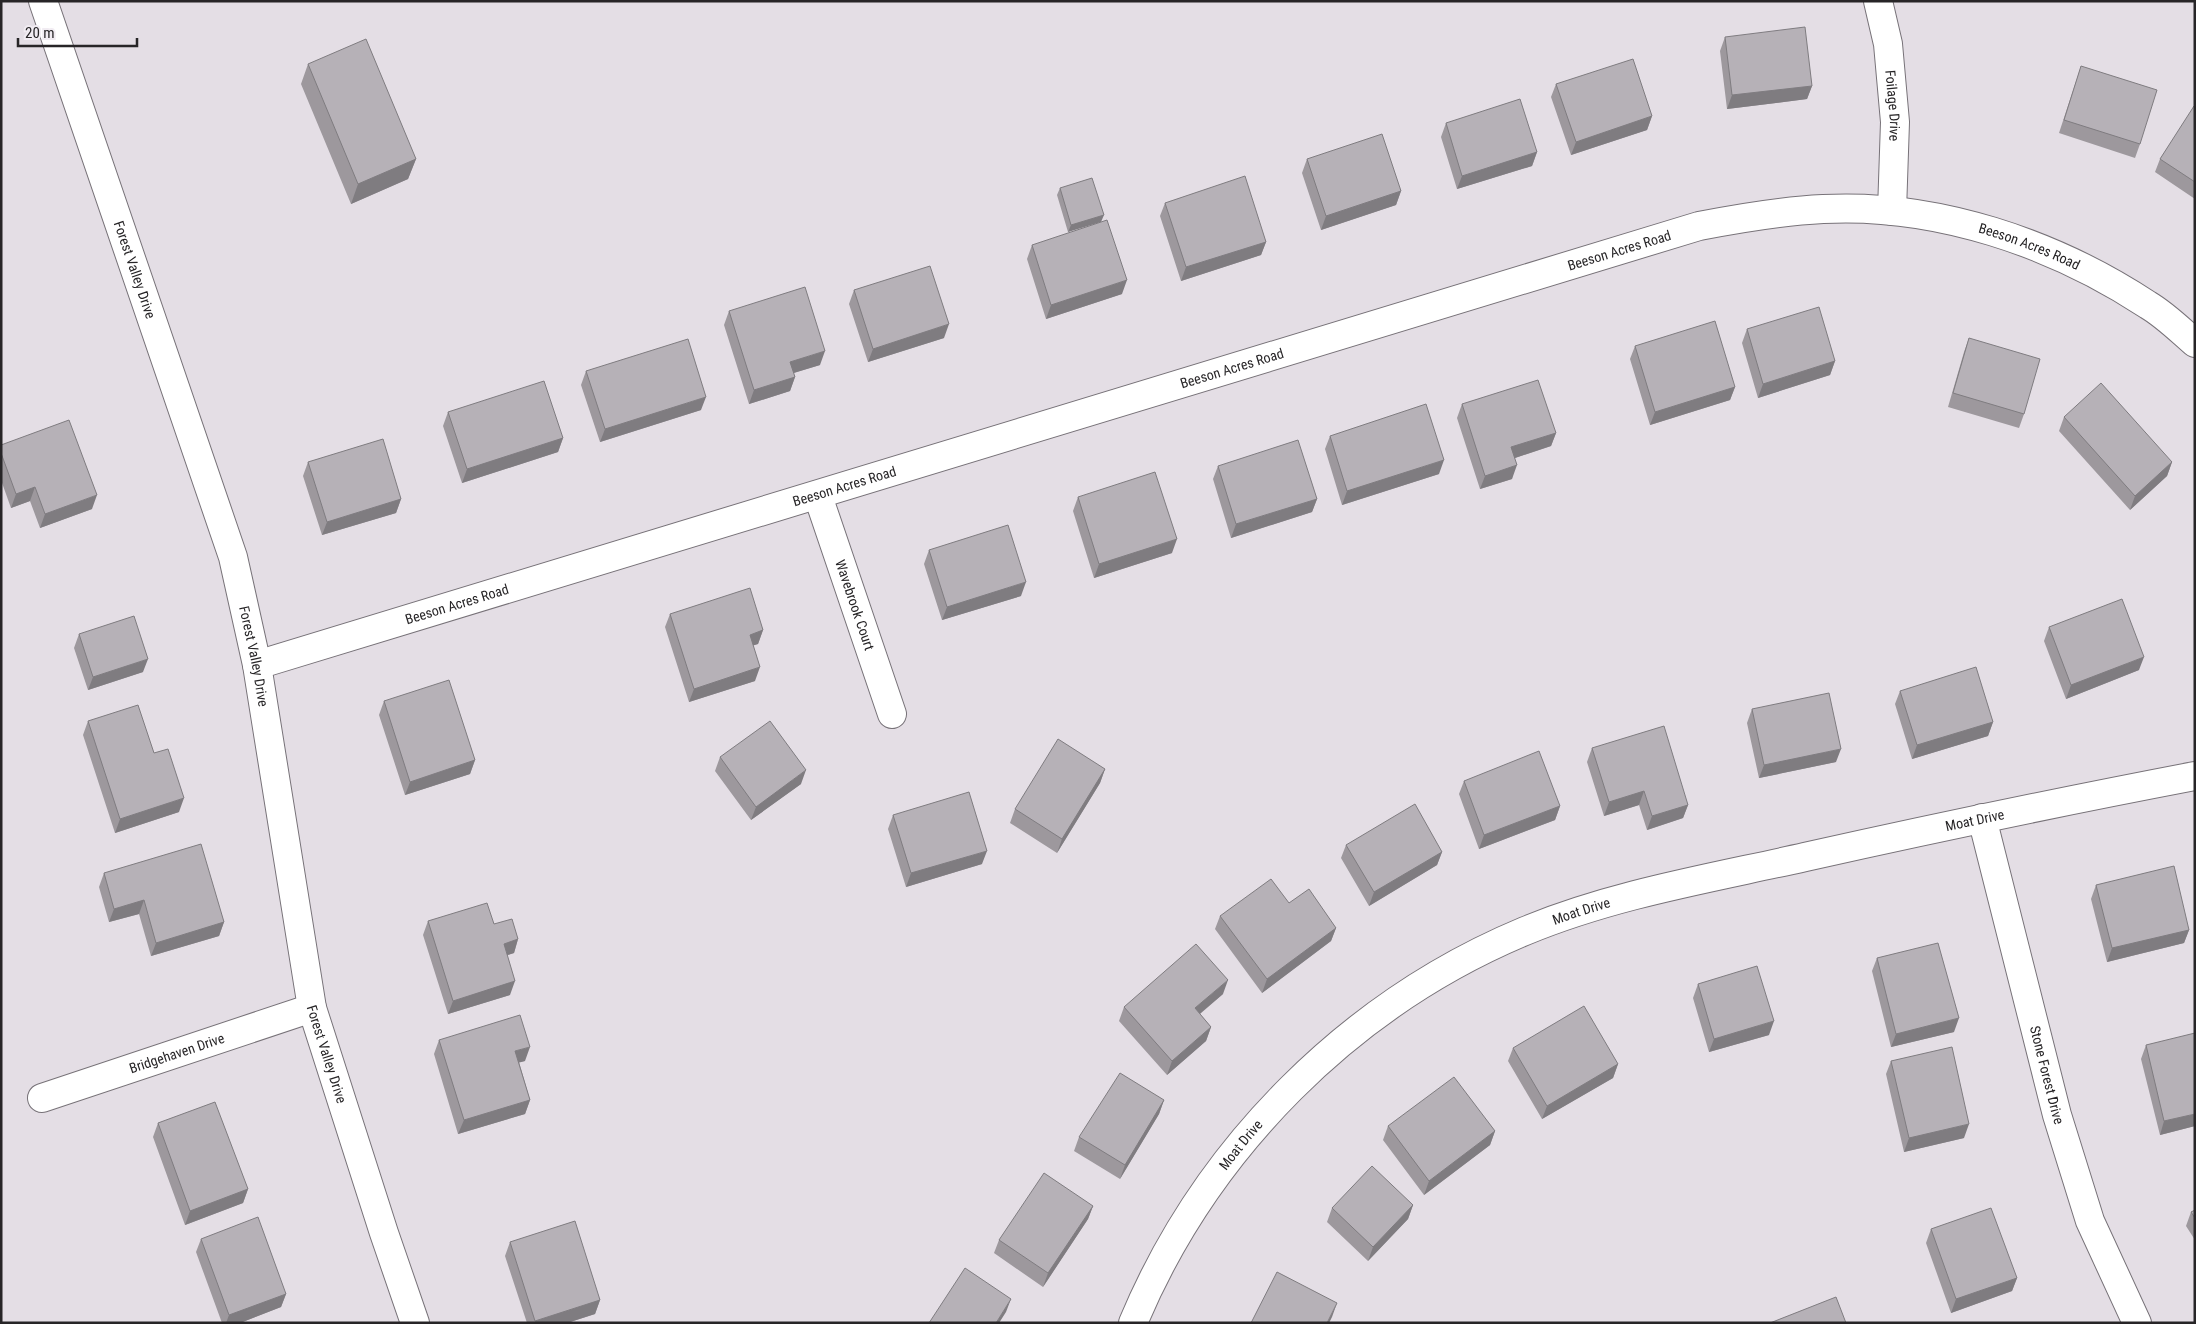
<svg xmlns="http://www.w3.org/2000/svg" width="2196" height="1324" viewBox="0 0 2196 1324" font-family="'Roboto Condensed',sans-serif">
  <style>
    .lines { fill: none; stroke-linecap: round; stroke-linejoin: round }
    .street-casing { stroke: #777278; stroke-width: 30 }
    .street { stroke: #fff; stroke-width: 28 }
    .wall { fill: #9d989d }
    .shaded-wall { fill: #7f7c80 }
    .building { fill: #b6b1b7; stroke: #7f7c80 }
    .labels { text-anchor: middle; stroke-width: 4; stroke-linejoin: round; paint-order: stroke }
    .street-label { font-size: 14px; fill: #272527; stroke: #f1ecf2 }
  </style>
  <rect width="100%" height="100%" fill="#e4dee5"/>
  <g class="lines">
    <defs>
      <g id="street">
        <path id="s1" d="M43,1l190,556 24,108 55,343 72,225 31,90"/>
        <path id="s2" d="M1878,1l10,43 7,78 -3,89"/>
        <path id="s3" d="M818,496l74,218"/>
        <path id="s4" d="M257,665l1442,-439c41,-8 82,-15 124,-17 113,-6 231,34 325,96 17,10 32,25 47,38"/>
        <path id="s5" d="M1982,818l75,297 33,106 47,102"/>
        <path id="s6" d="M42,1098l270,-90"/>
        <path id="s7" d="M1133,1323c73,-175 217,-319 392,-392 89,-37 187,-53 280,-74 130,-29 259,-56 390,-81"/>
      </g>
    </defs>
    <!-- street casing -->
    <use href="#street" class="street-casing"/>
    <!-- street -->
    <use href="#street" class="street"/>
  </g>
  <!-- wall -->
  <path class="wall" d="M1725,37l87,49 -5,13 -80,10 -7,-58z
    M308,64l108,95 -8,20 -57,25 -50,-120z
    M2081,66l59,78 -5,14 -76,-25z
    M1556,84l96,32 -5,14 -76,25 -20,-58z
    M2195,107v92l-40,-27 5,-13z
    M1446,123l91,29 -5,14 -75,23 -16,-52z
    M1307,159l94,32 -5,14 -75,25 -19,-57z
    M1060,188l44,27 -36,17 -11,-37z
    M1165,203l101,39 -5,13 -80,26 -21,-65z
    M1032,245l90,49 -76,25 -19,-60z
    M854,290l90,48 -76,24 -19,-58z
    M729,311l91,54 -27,8 2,4 -5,14 -41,13 -25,-79z
    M1747,329l88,32 -5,14 -72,23 -16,-55z
    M1969,338l55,76 -5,14 -71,-21 16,-55z
    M1635,346l100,41 -5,13 -80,25 -20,-66z
    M586,371l115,39 -101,32 -19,-57z
    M1462,404l94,29 -5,13 -36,12 -3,21 -32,10 -23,-71z
    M448,412l115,26 -5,14 -96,31 -19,-57z
    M2064,417l108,45 -5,14 -37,34 -71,-79z
    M1330,436l109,38 -97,31 -17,-56z
    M1,453l91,56 -52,19 -10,-27 -19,7 -10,-28z
    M308,462l93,37 -5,14 -74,22 -19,-59z
    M1218,466l99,33 -5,13 -81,26 -18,-59z
    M1078,497l94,56 -78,25 -21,-67z
    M929,550l92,46 -79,24 -18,-56z
    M670,614l93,16 -5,14 -5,1 2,36 -66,21 -24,-75z
    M2049,627l90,43 -73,29 -22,-58z
    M79,634l64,38 -55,18 -14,-42z
    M1900,691l93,31 -5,14 -76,23 -17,-55z
    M384,701l91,59 -5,14 -65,21 -26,-80z
    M1752,709l84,53 -77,16 -12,-55z
    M88,721l91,91 -64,21 -32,-98z
    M1592,748l96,57 -5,13 -36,12 -8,-25 -35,11 -17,-54z
    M720,757l81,27 -50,36 -36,-49z
    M1105,769l-5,14 -43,70 -47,-30 5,-14z
    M1464,781l96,25 -5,14 -76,29 -20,-55z
    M893,815l89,49 -76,23 -18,-58z
    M1346,845l96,7 -5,13 -68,41 -28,-48z
    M104,873l120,49 -5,14 -68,20 -12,-42 -30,8 -10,-35z
    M2096,885l93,45 -5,13 -77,19 -16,-63z
    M1289,903l47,25 -5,13 -69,52 -47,-64 5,-13z
    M428,921l66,3 24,15 -4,14 -7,2 3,40 -62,19 -25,-79z
    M1877,958l77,74 -63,15 -19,-76z
    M1698,984l71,51 -60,17 -16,-54z
    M1223,994l-23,20 11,13 -5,14 -39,34 -48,-54 5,-14z
    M439,1040l86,21 -6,1 11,38 -5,14 -67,20 -24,-80z
    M2146,1045l49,81 -35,9 -19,-76z
    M1513,1048l105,16 -5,14 -71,41 -34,-58z
    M1891,1061l73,77 -60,14 -18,-78z
    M1164,1100l-5,14 -39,65 -46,-28 5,-14z
    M158,1123l90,66 -5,14 -58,22 -32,-88z
    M1388,1126l107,5 -5,14 -66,50 -41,-55z
    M1413,1205l-5,14 -40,42 -41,-39 5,-14z
    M1093,1206l-5,13 -45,68 -49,-34 5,-13z
    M2195,1210v30l-9,-14 5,-14z
    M1931,1229l86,49 -5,13 -61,22 -25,-70z
    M201,1239l85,55 -5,13 -41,16h-18l-26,-71z
    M510,1242l90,58 -5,14 -28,9h-40l-22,-67z"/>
  <!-- shaded-wall -->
  <path class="shaded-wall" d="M1812,86l-5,13 -80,10 5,-14z
    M1652,116l-5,14 -76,25 5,-13z
    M1537,152l-5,14 -75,23 5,-13z
    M416,159l-8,20 -57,25 7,-20z
    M1401,191l-5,14 -75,25 5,-14z
    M1104,215l-3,7 -33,10 3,-7z
    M1266,242l-5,13 -80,26 5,-14z
    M1127,280l-5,14 -76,25 5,-14z
    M949,324l-5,14 -76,24 5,-13z
    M825,351l-5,14 -36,11 6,-14z
    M1835,361l-5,14 -72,23 5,-14z
    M795,377l-5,14 -41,13 5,-14z
    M1735,387l-5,13 -80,25 5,-13z
    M706,397l-5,13 -101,32 5,-13z
    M1556,433l-5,13 -45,15 5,-14z
    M563,438l-5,14 -96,31 5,-14z
    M1444,460l-5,14 -97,31 5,-14z
    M2172,462l-5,14 -37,34 5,-14z
    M1517,465l-5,14 -32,10 5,-13z
    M35,487l-5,14 -19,7 5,-14z
    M97,495l-5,14 -52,19 5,-14z
    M401,499l-5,14 -74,22 5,-13z
    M1317,499l-5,13 -81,26 5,-14z
    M1177,539l-5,14 -78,25 5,-14z
    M1026,582l-5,14 -79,24 5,-13z
    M763,630l-5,14 -13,4 5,-13z
    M2144,657l-5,13 -73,29 5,-14z
    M148,659l-5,13 -55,18 5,-13z
    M760,667l-5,14 -66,21 5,-13z
    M1993,722l-5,14 -76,23 5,-14z
    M1841,749l-5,13 -77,16 5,-13z
    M475,760l-5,14 -65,21 5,-13z
    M1105,769l-5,14 -43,70 5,-14z
    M806,770l-5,14 -50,36 5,-13z
    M1644,791l-5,14 -35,11 5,-14z
    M184,798l-5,14 -64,21 5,-14z
    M1688,805l-5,13 -36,12 5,-14z
    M1560,806l-5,14 -76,29 5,-14z
    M987,851l-5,13 -76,23 5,-14z
    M1442,852l-5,13 -68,41 5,-14z
    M144,900l-5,14 -30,8 5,-13z
    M224,922l-5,14 -68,20 5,-13z
    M1336,928l-5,13 -69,52 5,-14z
    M2189,930l-5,13 -77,19 5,-14z
    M518,939l-4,14 -15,5 5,-14z
    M1228,980l-5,14 -33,28 5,-14z
    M515,981l-5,14 -62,19 5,-13z
    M1959,1018l-5,14 -63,15 5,-13z
    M1774,1021l-5,14 -60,17 5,-13z
    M1211,1027l-5,14 -39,34 5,-14z
    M530,1047l-5,14 -15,4 5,-14z
    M1618,1064l-5,14 -71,41 5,-13z
    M530,1100l-5,14 -67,20 6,-14z
    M1164,1100l-5,14 -39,65 5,-14z
    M2195,1114v12l-35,9 4,-14z
    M1969,1124l-5,14 -60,14 5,-14z
    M1495,1131l-5,14 -66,50 5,-14z
    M248,1189l-5,14 -58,22 5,-14z
    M1413,1205l-5,14 -40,42 5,-14z
    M1093,1206l-5,13 -45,68 5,-14z
    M2017,1278l-5,13 -61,22 5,-14z
    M286,1294l-5,13 -41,16h-14l3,-8z
    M1011,1299l-5,13 -7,11h-3z
    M600,1300l-5,14 -28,9h-32v-2z
    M1337,1303l-5,14 -3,6h-2z"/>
  <!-- building -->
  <path class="building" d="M1805,27l7,59 -80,9 -7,-58z
    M366,39l50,120 -58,25 -50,-120z
    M1633,59l19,57 -76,26 -20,-58z
    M2081,66l76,24 -17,54 -76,-24z
    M1520,99l17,53 -75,24 -16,-53z
    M2194,106l1,1v75l-35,-23z
    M1382,134l19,57 -75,25 -19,-57z
    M1245,176l21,66 -80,25 -21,-64z
    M1092,178l12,37 -33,10 -11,-37z
    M1107,220l20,60 -76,25 -19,-60z
    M930,266l19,58 -76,25 -19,-59z
    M805,287l20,64 -35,11 5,15 -41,13 -25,-79z
    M1819,307l16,54 -72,23 -16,-55z
    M1715,321l20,66 -80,25 -20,-66z
    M1969,338l71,21 -16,55 -71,-21z
    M688,339l18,58 -101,32 -19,-58z
    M1538,380l18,53 -45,14 6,18 -32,11 -23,-72z
    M544,381l19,57 -96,31 -19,-57z
    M2101,383l71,79 -37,34 -71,-79z
    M1426,404l18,56 -97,31 -17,-55z
    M69,420l28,75 -52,19 -10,-27 -19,7 -15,-41v-8z
    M383,439l18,60 -74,23 -19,-60z
    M1298,440l19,59 -81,25 -18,-58z
    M1155,472l22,67 -78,25 -21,-67z
    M1008,525l18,57 -79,25 -18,-57z
    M750,588l13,42 -13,5 10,32 -66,22 -24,-75z
    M2122,599l22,58 -73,28 -22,-58z
    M134,616l14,43 -55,18 -14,-43z
    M1976,667l17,55 -76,23 -17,-54z
    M449,680l26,80 -65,22 -26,-81z
    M1829,693l12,56 -77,16 -12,-56z
    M138,705l16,48 14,-4 16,49 -64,21 -32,-98z
    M770,721l36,49 -50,37 -36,-50z
    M1664,726l24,79 -36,11 -8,-25 -35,11 -17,-54z
    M1058,739l47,30 -43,70 -47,-30z
    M1539,751l21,55 -76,29 -20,-54z
    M969,792l18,59 -76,22 -18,-58z
    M1415,804l27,48 -68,40 -28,-47z
    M201,844l23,78 -68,21 -12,-43 -30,9 -10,-36z
    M2174,866l15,64 -77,18 -16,-63z
    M1271,879l18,24 20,-14 27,39 -69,51 -47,-63z
    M487,903l7,21 18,-5 6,20 -14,5 11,37 -62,20 -25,-80z
    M1938,943l21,75 -63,16 -19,-76z
    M1196,944l32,36 -33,28 16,19 -39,34 -48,-54z
    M1757,966l17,55 -60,18 -16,-55z
    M1584,1006l34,58 -71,42 -34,-58z
    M520,1015l10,32 -15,4 15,49 -66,20 -25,-80z
    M2195,1033v81l-31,7 -18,-76z
    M1952,1047l17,77 -60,14 -18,-77z
    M1120,1073l44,27 -39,65 -46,-28z
    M1454,1077l41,54 -66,50 -41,-55z
    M215,1102l33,87 -58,22 -32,-88z
    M1372,1166l41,39 -40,42 -41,-39z
    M1044,1173l49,33 -45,67 -49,-33z
    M1991,1208l26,70 -61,21 -25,-70z
    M2195,1210v8l-4,-6z
    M258,1217l28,77 -57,21 -28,-76z
    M575,1221l25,79 -65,21 -25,-79z
    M965,1268l46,31 -15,24h-67z
    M1277,1272l60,31 -10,20h-76z
    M1836,1297l10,26h-76z"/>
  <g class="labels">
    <!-- street labels -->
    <g class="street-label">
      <text dy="5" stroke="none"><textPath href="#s2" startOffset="106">Foilage Drive</textPath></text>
      <text dy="5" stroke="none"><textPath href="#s4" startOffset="1844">Beeson Acres Road</textPath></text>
      <text dy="5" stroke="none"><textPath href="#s4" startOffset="1424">Beeson Acres Road</textPath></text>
      <text dy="5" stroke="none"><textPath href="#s1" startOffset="284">Forest Valley Drive</textPath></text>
      <text dy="5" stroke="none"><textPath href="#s4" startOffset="1019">Beeson Acres Road</textPath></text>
      <text dy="5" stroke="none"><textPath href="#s4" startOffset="614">Beeson Acres Road</textPath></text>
      <text dy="5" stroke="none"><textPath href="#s4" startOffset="209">Beeson Acres Road</textPath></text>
      <text dy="5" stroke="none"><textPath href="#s3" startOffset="115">Wavebrook Court</textPath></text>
      <text dy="5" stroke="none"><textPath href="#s1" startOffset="689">Forest Valley Drive</textPath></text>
      <text dy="5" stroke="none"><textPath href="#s7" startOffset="1032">Moat Drive</textPath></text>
      <text dy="5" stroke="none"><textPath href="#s7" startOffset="628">Moat Drive</textPath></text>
      <text dy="5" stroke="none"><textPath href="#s6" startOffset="142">Bridgehaven Drive</textPath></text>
      <text dy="5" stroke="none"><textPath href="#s1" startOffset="1094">Forest Valley Drive</textPath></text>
      <text dy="5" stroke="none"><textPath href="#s5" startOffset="265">Stone Forest Drive</textPath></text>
      <text dy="5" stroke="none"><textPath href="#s7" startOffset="209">Moat Drive</textPath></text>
    </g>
  </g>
  <!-- border -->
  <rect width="2196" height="1324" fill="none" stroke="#272527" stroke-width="5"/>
  <!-- scale -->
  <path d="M18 38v8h119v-8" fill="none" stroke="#272527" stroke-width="2.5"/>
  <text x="25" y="38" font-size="15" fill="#272527" stroke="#f1ecf2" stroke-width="4" paint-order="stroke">20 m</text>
</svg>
